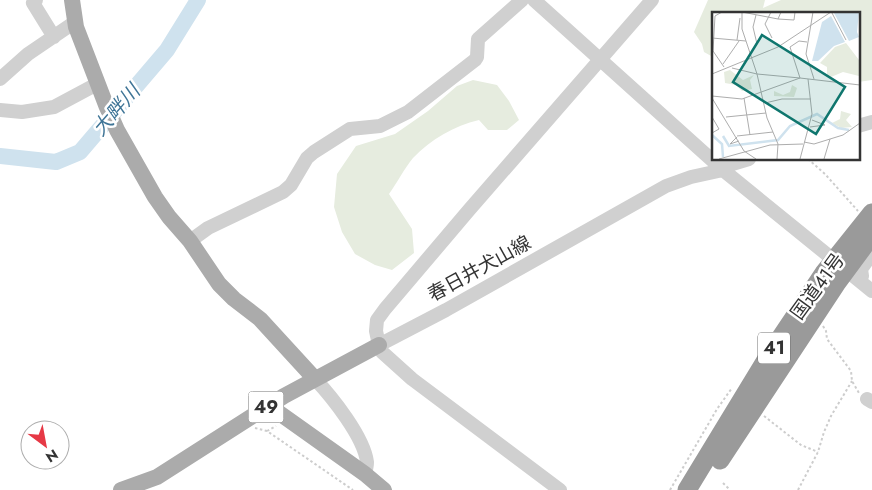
<svg xmlns="http://www.w3.org/2000/svg" width="872" height="490" viewBox="0 0 872 490" font-family="Jost,'Noto Sans JP',sans-serif">
  <style>
    .green { fill: #e6ecdf }
    .lines { fill: none; stroke-linecap: round; stroke-linejoin: round }
    .river { stroke: #cfe2ee; stroke-width: 16 }
    .path { stroke: #cdcdcd; stroke-width: 2; stroke-dasharray: 2.5 2.5; stroke-linecap: butt }
    .minor { stroke: #d0d0d0; stroke-width: 14 }
    .major { stroke: #ababab; stroke-width: 16 }
    .highway { stroke: #9a9a9a; stroke-width: 19 }
    .labels { text-anchor: middle; stroke-width: 5; stroke-linejoin: round; paint-order: stroke }
    .shield { fill: #fff; stroke: #707070; stroke-width: 1 }
    .shield-label { font-size: 18px; font-weight: bold; fill: #333 }
    .street-label { font-size: 19px; fill: #333; stroke: #fff }
    .water-label { font-size: 20px; font-style: italic; fill: #3f7597; stroke: #fff }
    .inset-river { fill: none; stroke: #cfe2ee; stroke-width: 2.5 }
    .inset-road { fill: none; stroke: #adadad; stroke-width: 1 }
    .view { fill: #0f766e; fill-opacity: 0.15; stroke: #0f766e; stroke-width: 2.5 }
    .inset-edge { fill: none; stroke: #333; stroke-width: 2.5 }
  </style>
  <rect width="100%" height="100%" fill="#fff"/>
  <!-- green -->
  <path class="green" d="M708,0h57l-2,8 18,-8h91v80l-14,2v-68h-145v43l-9,-5 -2,-8 -8,-12z
    M473,80l24,5 12,16 10,19 -12,10h-19l-9,-10c-25,6 -48,19 -66,38 -9,11 -16,25 -24,36l23,35 2,24 -22,17 -17,-5 -20,-11 -13,-22 -8,-25 3,-33 19,-28 39,-12 33,-23 29,-25z"/>
  <g class="lines">
    <!-- river -->
    <path class="river" d="M0,156l56,6 24,-10 87,-102 31,-50"/>
    <!-- path -->
    <path class="path" d="M808,159l17,15 33,37
      M823,326l3,5 1,8 24,32 1,10 7,12
      M764,416l37,29 17,7
      M255,428l12,3 86,59
      M267,431l9,-5
      M723,483l7,7
      M670,490l47,-81 15,-21
      M798,490l20,-38 6,-20 7,-16 21,-35"/>
    <!-- minor -->
    <path class="minor" d="M36,0l-3,3 21,34
      M534,0l189,170 6,-5 20,-6
      M0,79l28,-25 47,-32
      M0,110l22,2 32,-5 43,-23
      M858,126l14,-4
      M190,241l18,-13 75,-36 8,-7 16,-27 7,-6 36,-23 30,-3 28,-14 67,-52 2,-3 1,-18 44,-39
      M860,280l2,-4 -1,-7 11,-15
      M379,345l67,-35 220,-124 25,-9 32,-7 149,121
      M315,379c17,18 49,58 52,83 0,4 -1,8 -2,12
      M867,399l5,3
      M560,490l-148,-111 -30,-27 -3,-7 -3,-14 1,-11 8,-11 84,-99 183,-210"/>
    <!-- major -->
    <path class="major" d="M72,0l4,27 30,78 11,25 38,67 14,20 21,24 29,43 15,15 26,20 55,60
      M268,405l97,69 19,16
      M121,490l36,-13 127,-81 95,-51"/>
    <!-- highway -->
    <path class="highway" d="M720,460l116,-176 36,-49
      M687,490l84,-138 53,-79 48,-60"/>
  </g>
  <g class="labels">
    <!-- shield labels -->
    <g class="shield">
      <rect x="758" y="332.5" width="32" height="31" rx="4"/>
      <rect x="248.5" y="391.5" width="35" height="31" rx="4"/>
    </g>
    <g class="shield-label">
      <text x="774" y="354">41</text>
      <text x="266" y="413">49</text>
    </g>
    <!-- street labels -->
    <g class="street-label">
      <text transform="translate(479 268) rotate(-29)" y="7">春日井犬山線</text>
      <text transform="translate(817 286) rotate(-54)" y="7">国道41号</text>
    </g>
    <!-- water labels -->
    <g class="water-label">
      <text transform="translate(116 110) rotate(-49)" y="7">大畔川</text>
    </g>
  </g>
  <!-- overview -->
  <g transform="translate(712 12)">
    <rect width="148" height="148" fill="#fff"/>
    <path d="M134,31l13,17v16l-16,-4 -12,5 -4,-2v-8l-7,-4 15,-16zM18,58l13,10 11,-5 -4,5 2,9 -10,2 -6,-6 -11,-2 -1,-11zM80,73l5,3 -3,9 -20,-1v-5l9,4 7,-3zM129,99l10,3 -5,6 6,7 -11,1 -9,-5 8,-4z" fill="#e6ecdf"/>
    <path d="M147,0l-2,20 2,5 -10,4 -15,-28zM119,4l14,26 -11,4 -16,15h-6l10,-39z" fill="#cfe2ee"/>
    <path class="inset-river" d="M0,123l10,9 1,13M11,124l6,10 49,-6 12,-14 27,-12 21,14 11,2"/>
    <path class="inset-road" d="M10,0l-7,4 -2,35 11,16M23,0h7v17l15,45 43,4M30,0l36,7 3,-7M59,0l-6,12 7,14M101,0l-7,42 8,25M120,1l14,27M44,3l-3,12 4,17M66,7l16,1 1,-8M0,26l34,3M25,28l3,-22M11,52l16,-23M20,56l25,6 10,44 11,26 -1,15M0,62l66,-27 53,-35M88,66l-10,-31 9,-6 8,1M88,66l60,7M0,84l30,3 58,-21M0,86l32,53 12,8M32,86l6,37M53,91l17,-4h29M0,105l7,12 -7,4M14,105l40,-4M98,115l15,-2 -13,-5M25,124l36,-4M25,125l-7,7 9,-3M92,130l10,2 29,-9 17,-12M7,147l51,-14 33,-1M88,147l12,-45 -4,-35M112,147l6,-20"/>
    <path class="view" d="M50,23l83,52 -29,47 -83,-52z"/>
    <rect width="148" height="148" class="inset-edge"/>
  </g>
  <!-- north arrow -->
  <g transform="translate(45 445) rotate(148)"><circle r="24" fill="#ffffff" stroke="#adadad"/>
  <path d="M0-4L9 19L0 12L-9 19Z" fill="#e63946"/>
  <text y="-8" font-size="14" font-weight="bold" text-anchor="middle" fill="#333333">N</text>
  </g>
</svg>
